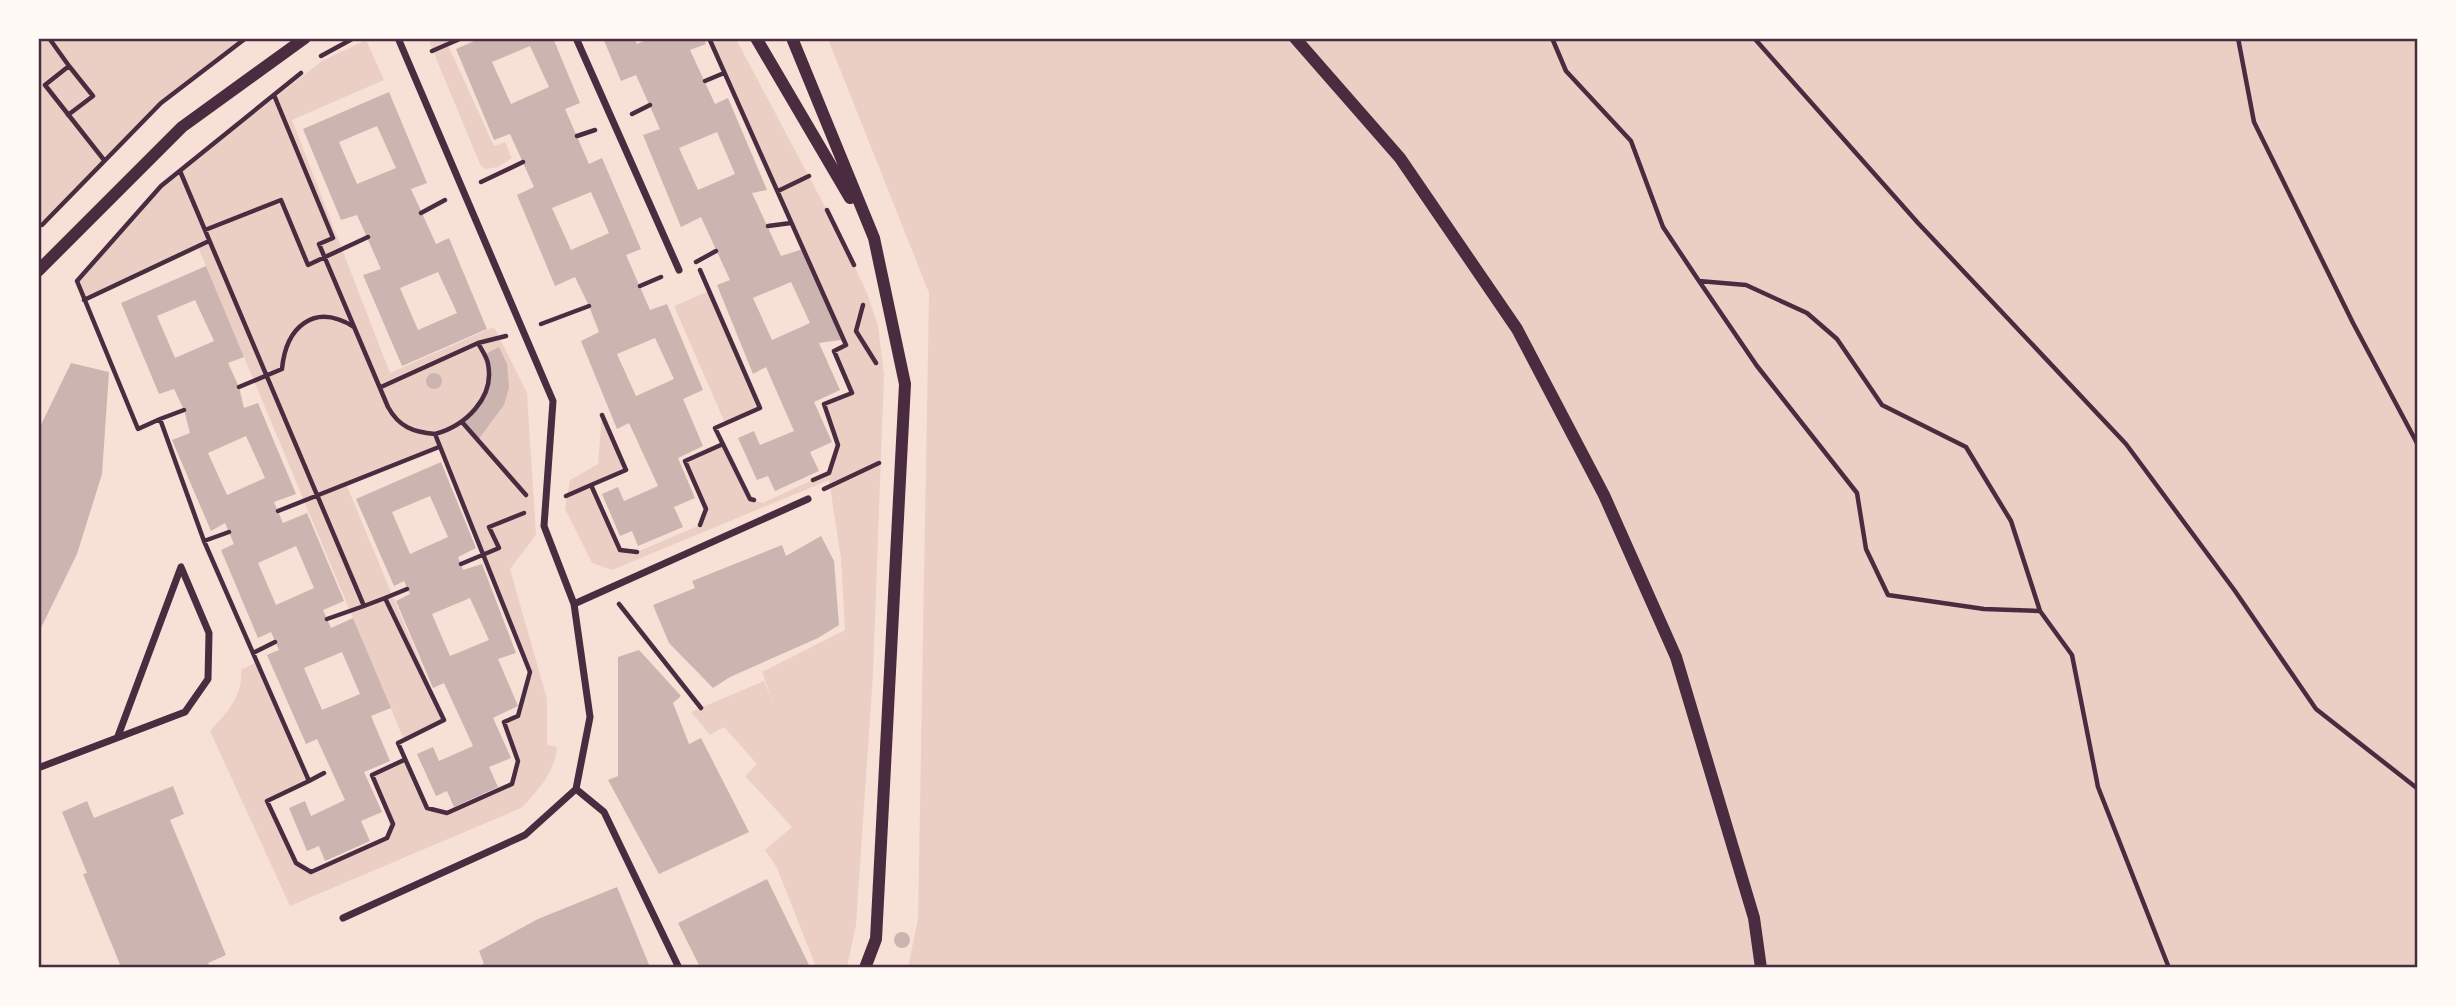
<svg xmlns="http://www.w3.org/2000/svg" width="2456" height="1006" viewBox="0 0 2456 1006" font-family="'Titillium Web',sans-serif">
  <style>
    .green { fill: #ebcfc5 }
    .building { fill: #ccb4b1; fill-rule: evenodd }
    .lines { fill: none; stroke-linecap: round; stroke-linejoin: round }
    .path { stroke: #4a2c40; stroke-width: 4.5 }
    .minor { stroke: #4a2c40; stroke-width: 7 }
    .tertiary { stroke: #4a2c40; stroke-width: 12 }
    .neatline { fill: none; stroke: #4a2c40; stroke-width: 2.5 }
  </style>
  <rect width="100%" height="100%" fill="#f7e1d7"/>
  <!-- green -->
  <path class="green" d="M38,39h207l-84,64 -118,118h-4z
    M428,39h34l-14,6 46,101 11,-4 7,16 -14,9 -13,2 -5,-5z
    M709,39h27l104,196 27,58 11,33 6,49 -11,299 -17,251 -9,42h-31l-39,-99 -12,-18 27,-23 -47,-51 12,-12 -33,-37 -14,8 -19,-23 73,-31 10,24 -12,-33 83,-42 -4,-71 -12,-79 -217,90 -20,-7 -27,-54 5,-29 28,-16 4,-49 24,55 -35,15 30,65 16,2 63,-27 6,-16 -21,-48 38,-17 27,55 13,4 66,-31 9,-27 -14,-41 28,-11 -18,-42 11,-6z
    M828,39h1589v928h-1509l10,-48 11,-626z
    M366,40l18,40 -92,40 98,253 104,-46 33,66 9,142 -26,34 37,130v46l10,2c-2,25 -19,44 -36,61l-231,98 -80,-175c17,-18 33,-35 31,-61l14,-7 54,118 -42,20 29,62 15,9 76,-34 6,-14 -21,-49 32,-15 23,48 20,5 65,-29 6,-23 -14,-39 14,-7 12,-43 -91,-225 -92,39 97,234 -40,20 -206,-493 -114,53 -7,-19 92,-101 153,-119z
    M709,291l51,117 -35,15 -51,-117z"/>
  <!-- building -->
  <path class="building" d="M481,38h72l27,65 -15,6 24,55 13,-6 39,91 -15,6 24,55 17,-6 36,86 -20,9 20,47 -25,12 17,40 -21,9 9,20 -45,19 -6,-15 -12,5 -18,-42 16,-7 6,14 34,-15 -29,-63 -12,6 -36,-88 18,-9 -10,-26 -14,-29 -20,9 -38,-91 17,-8 -24,-53 -16,6 -38,-91zM530,46l19,41 -38,17 -19,-42zM591,192l18,41 -38,17 -19,-42zM655,338l19,41 -38,17 -19,-42z
    M603,38h31l3,6 13,-6h54l2,6 -16,6 25,54 13,-6 39,92 -15,3 29,63 22,-7 38,91 -22,3 21,47 -26,12 18,40 -22,10 9,19 -44,20 -7,-15 -11,4 -19,-42 16,-7 6,14 34,-14 -28,-64 -13,7 -36,-89 13,-5 -29,-63 -20,10 -38,-92 17,-6 -24,-54 -15,6zM717,132l18,42 -37,16 -19,-42zM791,282l19,41 -38,17 -19,-42z
    M389,92l38,91 -16,6 25,55 13,-6 38,91 -85,37 -39,-91 18,-6 -24,-54 -16,5 -38,-91zM377,126l19,42 -39,16 -18,-42zM438,272l19,41 -39,17 -18,-42z
    M206,266l38,91 -16,6 11,24 5,21 14,-5 38,91 -22,8 9,21 24,-10 37,88 -21,9 8,18 22,-10 38,90 -20,8 19,45 -26,11 18,40 -21,9 9,20 -45,20 -6,-15 -12,5 -18,-43 16,-7 6,15 34,-16 -28,-61 -11,5 -39,-89 12,-5 -8,-18 -13,6 -37,-88 13,-6 -9,-21 -14,8 -39,-91 18,-7 -6,-23 -10,-21 -15,5 -38,-91zM195,300l19,41 -39,17 -18,-42zM246,436l19,42 -38,17 -19,-42zM296,546l18,42 -38,17 -18,-42zM342,652l18,42 -38,16 -18,-42z
    M499,347l8,17 2,23 -5,18 -26,35 -16,-18 17,-17 8,-19 1,-23 -4,-8z
    M71,363l38,9 -7,102 -25,80 -39,80v-203z
    M426 381a8 8 0 1 1 16 0a8 8 0 1 1-16 0Z
    M441,462l35,86 -18,9 5,13 19,-6 34,89 -18,6 20,47 -25,12 18,40 -22,9 9,20 -44,20 -7,-16 -11,5 -19,-42 16,-7 6,14 34,-15 -29,-63 -11,5 -37,-87 14,-7 -6,-13 -10,5 -38,-87zM430,496l18,41 -38,17 -18,-42zM470,598l19,42 -39,16 -18,-42z
    M821,536l13,25 5,64 -21,13 -88,39 -17,11 -44,-45 -16,-38 42,-17 -3,-7 90,-36 4,11z
    M639,650l42,46 -8,7 16,41 12,-6 48,94 -90,42 -51,-94 10,-4v-119z
    M173,786l11,28 -14,6 56,135 -18,8 2,4h-89l-38,-93 4,-1 -25,-61 25,-11 7,17z
    M767,879l43,88h-110l-22,-44z
    M617,887l33,80h-175l9,-3 -5,-13 59,-32z
    M894 940a8 8 0 1 1 16 0a8 8 0 1 1-16 0Z"/>
  <g class="lines">
    <!-- path -->
    <path class="path" d="M49,38l20,28 -24,19 59,75
      M709,38l137,307 -12,6 18,42 -28,11 14,41 -9,28 -16,7
      M1552,38l14,33 65,70 32,86 36,54 58,85 100,127 9,56 22,46 96,14 56,2 32,44 26,132 71,181
      M1754,38l164,185 208,221 109,147 81,118 102,80
      M2238,38l16,84 99,201 65,122
      M432,51l30,-13
      M321,56l33,-18
      M301,73l-140,113 -84,95 61,148 22,-10 44,122 105,240 15,-8
      M705,81l19,-8
      M632,114l18,-9
      M68,115l25,-19 -24,-30
      M577,136l18,-6
      M180,171l184,435 21,-8 59,122 -46,23 29,65 20,5 65,-29 6,-23 -14,-39 14,-6 12,-44 -95,-238c-22,-2 -36,-7 -47,-27l-69,-163 14,-6 -59,-143
      M481,182l42,-20
      M778,191l31,-15
      M827,210l27,55
      M421,213l24,-13
      M38,225h4l119,-122 85,-65
      M768,226l23,-3
      M205,230l76,-30 27,65 60,-28
      M696,262l20,-11
      M700,270l60,138 -45,20 35,71 4,1
      M1699,281l47,4 61,28 30,26 45,66 84,42 45,74 29,90
      M640,286l21,-9
      M84,300l125,-59
      M863,305l-7,26 20,32
      M541,324l48,-18
      M239,387l43,-18c4,-42 32,-67 72,-42
      M381,387l97,-44 28,-7
      M602,415l24,55 -35,15 29,65 17,2
      M160,419l24,-9
      M462,422l64,73
      M435,434c30,-8 60,-36 53,-70 -1,-7 -7,-15 -10,-21
      M824,489l55,-26
      M566,496l25,-11
      M278,511l161,-64
      M700,525l6,-16 -21,-48 38,-17
      M204,541l25,-9
      M461,564l38,-16 -10,-21 35,-14
      M385,598l22,-9
      M619,604l82,104
      M327,619l37,-13
      M253,653l22,-11
      M309,781l-42,20 29,62 15,9 76,-34 6,-14 -21,-49 32,-15"/>
    <!-- minor -->
    <path class="minor" d="M576,38l103,232
      M574,604l234,-105
      M38,768l147,-56 23,-33 1,-46 -28,-66 -63,169
      M576,789l28,23 75,156
      M343,918l182,-83 51,-46 14,-72 -16,-113 -30,-78 9,-125 -155,-363"/>
    <!-- tertiary -->
    <path class="tertiary" d="M756,38l94,160
      M792,38l82,200 31,146 -29,555 -11,29
      M1295,38l105,120 117,171 87,166 72,162 78,261 7,50
      M38,271l144,-144 123,-89"/>
  </g>
  <!-- border -->
  <rect width="2456" height="1006" fill="none" stroke="#fffaf5" stroke-width="80"/>
  <rect x="40" y="40" width="2376" height="926" class="neatline"/>
</svg>
